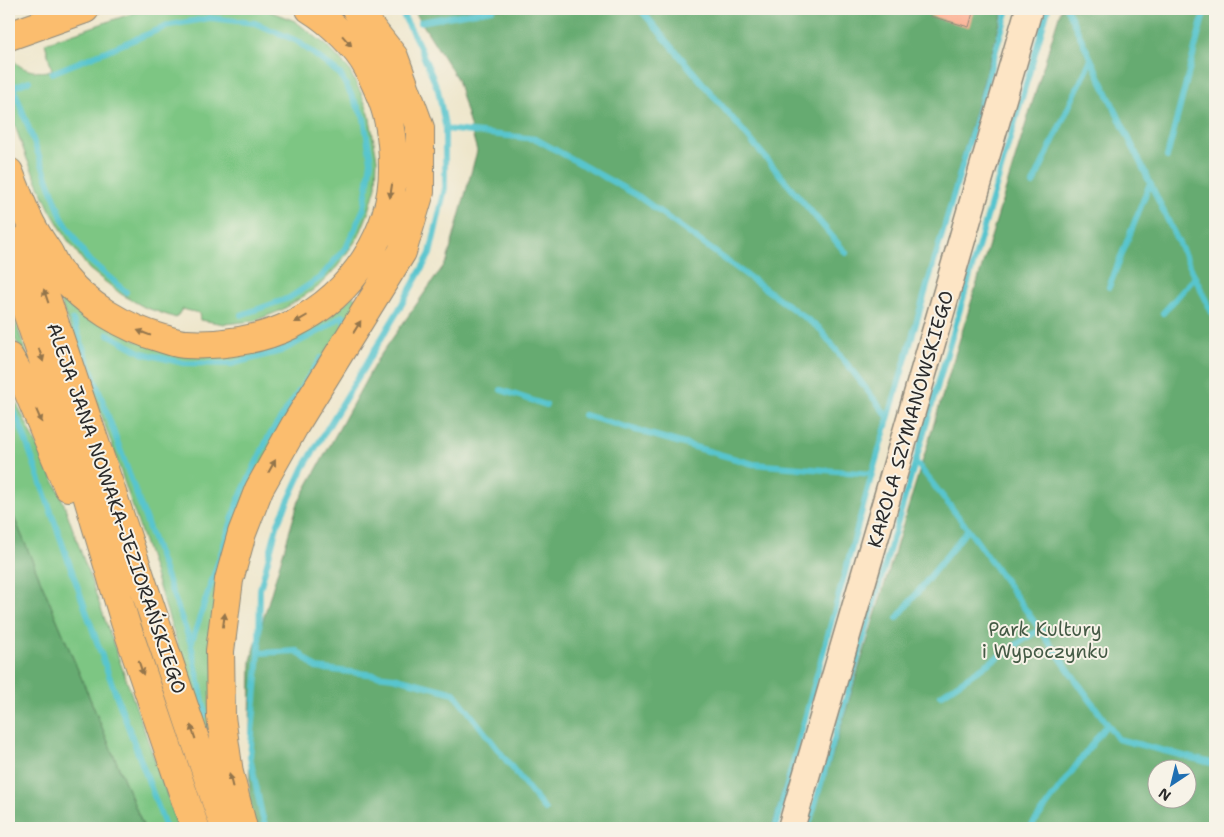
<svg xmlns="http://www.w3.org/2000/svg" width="1224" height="837" viewBox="0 0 1224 837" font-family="'Shantell Sans',sans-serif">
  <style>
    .green { fill: #7dc683; stroke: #547857 }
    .forest { fill: #66ab71; stroke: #486b4e; fill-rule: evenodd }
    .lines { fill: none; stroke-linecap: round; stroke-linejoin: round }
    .stream { stroke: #58c5ce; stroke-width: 6 }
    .building { fill: #fca98a }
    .secondary-casing { stroke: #8c887b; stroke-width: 29 }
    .primary-casing { stroke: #8c887b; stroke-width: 30 }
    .secondary { stroke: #fde5c5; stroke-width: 26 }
    .primary { stroke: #fbbd6e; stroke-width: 28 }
    .oneway { fill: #93744c }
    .labels { text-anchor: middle; stroke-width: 4; stroke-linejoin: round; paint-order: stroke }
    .street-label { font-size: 19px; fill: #2b2b2b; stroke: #f7f3e8 }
    .park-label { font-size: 19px; fill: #445a45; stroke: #f7f3e8 }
  </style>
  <rect width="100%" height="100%" fill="#f7f3e8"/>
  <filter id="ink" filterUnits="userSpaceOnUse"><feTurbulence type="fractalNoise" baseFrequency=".02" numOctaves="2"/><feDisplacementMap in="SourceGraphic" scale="10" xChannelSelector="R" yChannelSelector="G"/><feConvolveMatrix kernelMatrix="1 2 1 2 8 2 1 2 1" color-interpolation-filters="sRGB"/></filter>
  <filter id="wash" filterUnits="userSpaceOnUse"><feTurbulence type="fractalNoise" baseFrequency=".0096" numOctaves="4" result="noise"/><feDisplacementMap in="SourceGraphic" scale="20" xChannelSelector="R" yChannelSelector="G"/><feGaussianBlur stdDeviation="1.12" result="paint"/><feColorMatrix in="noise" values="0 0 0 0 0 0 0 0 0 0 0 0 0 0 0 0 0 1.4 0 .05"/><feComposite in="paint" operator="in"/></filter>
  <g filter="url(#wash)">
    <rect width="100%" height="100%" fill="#eee6cb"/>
    <!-- green -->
    <path class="green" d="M145,9h119l31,12 31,24 22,23 13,25 8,20 8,46 -1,28 -7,24 -10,25 -22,31 -19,20 -36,23 -28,11 -29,3 -25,-4 -1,-7 -17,-4 -6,9 -32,-11 -23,-13 -32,-25 -22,-30 -17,-29 -23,-51 -18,-50v-58c1,3 1,5 3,7 8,13 27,16 40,12l-7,-27z
      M50,274l86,67 171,-10 21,-13 25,-22 8,7 -108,181 -40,256 -4,1c-51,-156 -100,-314 -159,-467z
      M9,303l20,58 -20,-31z
      M9,387l51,106 119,335h-35l-135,-323z"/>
    <!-- forest -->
    <path class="forest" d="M413,9h591l-232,819h-516l-7,-19 2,-149 47,-157 79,-143 70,-99 30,-110 -20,-72z
      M1061,9h154v819h-405zM1156,770h30v30h-30z
      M9,505l135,323h-135z"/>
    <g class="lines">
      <!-- stream -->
      <path class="stream" d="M400,9l18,34 20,47 7,35
        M640,9l206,244
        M1067,9l148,310
        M420,22l73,-13
        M52,73l118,-48 40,-7 45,5 42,18 43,33 24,44 7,43 -7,47 -17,38 -26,31 -32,21 -48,17
        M9,75l53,143 25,40 39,34
        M14,87l15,-6
        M1167,157l38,-148
        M1033,184l58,-125
        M1109,287l41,-104
        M1163,313l32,-36
        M73,320l118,324 15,71
        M108,334l34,19 41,10 48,1 50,-13 44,-23 17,-12 5,2 -3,4
        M501,390l45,15
        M9,404l11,20 88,249 58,155
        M584,415l169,49 119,10
        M915,461l53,68 150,210 97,25
        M897,618l71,-89
        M191,644l48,-145 29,-61 53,-80
        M259,653l38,-2 19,17 77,9 61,16 91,117
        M941,695l99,-66
        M266,828l-4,-13 -12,-58 9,-104 1,-64 18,-66 26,-56 94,-156 32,-57 15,-66v-59l91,10 102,57 181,132 69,89
        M775,828l97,-354 136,-465
        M808,828l240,-819
        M1030,828l77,-104"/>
    </g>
    <g id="blocks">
      <!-- building -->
      <path class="building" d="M932,9h42l-5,18 -39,-11z"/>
    </g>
  </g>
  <g filter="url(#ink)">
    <use href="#blocks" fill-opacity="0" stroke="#8c887b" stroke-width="1"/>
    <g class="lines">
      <defs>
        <path id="secondary" d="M791,828l238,-819"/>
        <path id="primary" d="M9,36l76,-27
          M9,172c7,17 13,35 22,52 5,10 12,20 18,29 3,7 7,14 11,20 26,32 64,55 104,66 7,2 15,5 22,5 35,2 75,-4 107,-20 59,-29 101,-92 100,-158 0,-26 -3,-50 -14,-74 -3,-8 -7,-16 -11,-24 -10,-20 -38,-47 -58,-59
          M26,238l199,590
          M9,259l64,189 52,174 70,206
          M9,357l16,27 43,103
          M243,828l-14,-55 -8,-56 -1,-66 9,-71 13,-47 17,-44 36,-64 107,-173 18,-60v-64l-26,-71 -38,-48"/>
      </defs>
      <!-- secondary casing -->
      <use href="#secondary" class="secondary-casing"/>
      <!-- primary casing -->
      <use href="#primary" class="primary-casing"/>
      <!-- secondary -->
      <use href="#secondary" class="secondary"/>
      <!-- primary -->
      <use href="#primary" class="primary"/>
    </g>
    <!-- one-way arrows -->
    <defs><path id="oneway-solid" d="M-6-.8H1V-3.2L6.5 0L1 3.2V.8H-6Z" transform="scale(1.25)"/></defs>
    <g class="oneway">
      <use href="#oneway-solid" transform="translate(347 41) rotate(49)"/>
      <use href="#oneway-solid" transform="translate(391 191) rotate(99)"/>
      <use href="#oneway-solid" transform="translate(46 296) rotate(-109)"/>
      <use href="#oneway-solid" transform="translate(301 319) rotate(150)"/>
      <use href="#oneway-solid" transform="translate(357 327) rotate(-58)"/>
      <use href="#oneway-solid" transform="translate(144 333) rotate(-159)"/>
      <use href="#oneway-solid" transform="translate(41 355) rotate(71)"/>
      <use href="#oneway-solid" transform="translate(39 416) rotate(67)"/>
      <use href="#oneway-solid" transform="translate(272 466) rotate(-61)"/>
      <use href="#oneway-solid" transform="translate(224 620) rotate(-82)"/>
      <use href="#oneway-solid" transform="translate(141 668) rotate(71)"/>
      <use href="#oneway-solid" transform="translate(193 732) rotate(-109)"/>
      <use href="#oneway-solid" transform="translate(231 781) rotate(-104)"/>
    </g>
  </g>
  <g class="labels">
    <!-- street labels -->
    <g class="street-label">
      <text transform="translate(910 419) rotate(-74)" y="7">KAROLA SZYMANOWSKIEGO</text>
      <text transform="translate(117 508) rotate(71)" y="7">ALEJA JANA NOWAKA-JEZIORAŃSKIEGO</text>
    </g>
    <!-- park labels -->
    <g class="park-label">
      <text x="1045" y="636">Park Kultury<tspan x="1045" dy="22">i Wypoczynku</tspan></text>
    </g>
  </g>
  <!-- margin -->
  <rect width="1224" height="837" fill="none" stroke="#f7f3e8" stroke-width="30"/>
  <!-- north arrow -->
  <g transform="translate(1172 784) rotate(215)"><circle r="24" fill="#f7f3e8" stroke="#a5a39c"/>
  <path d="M0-4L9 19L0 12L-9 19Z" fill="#1f6fb2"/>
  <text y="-8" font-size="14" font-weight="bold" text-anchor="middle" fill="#2b2b2b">N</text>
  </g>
</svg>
